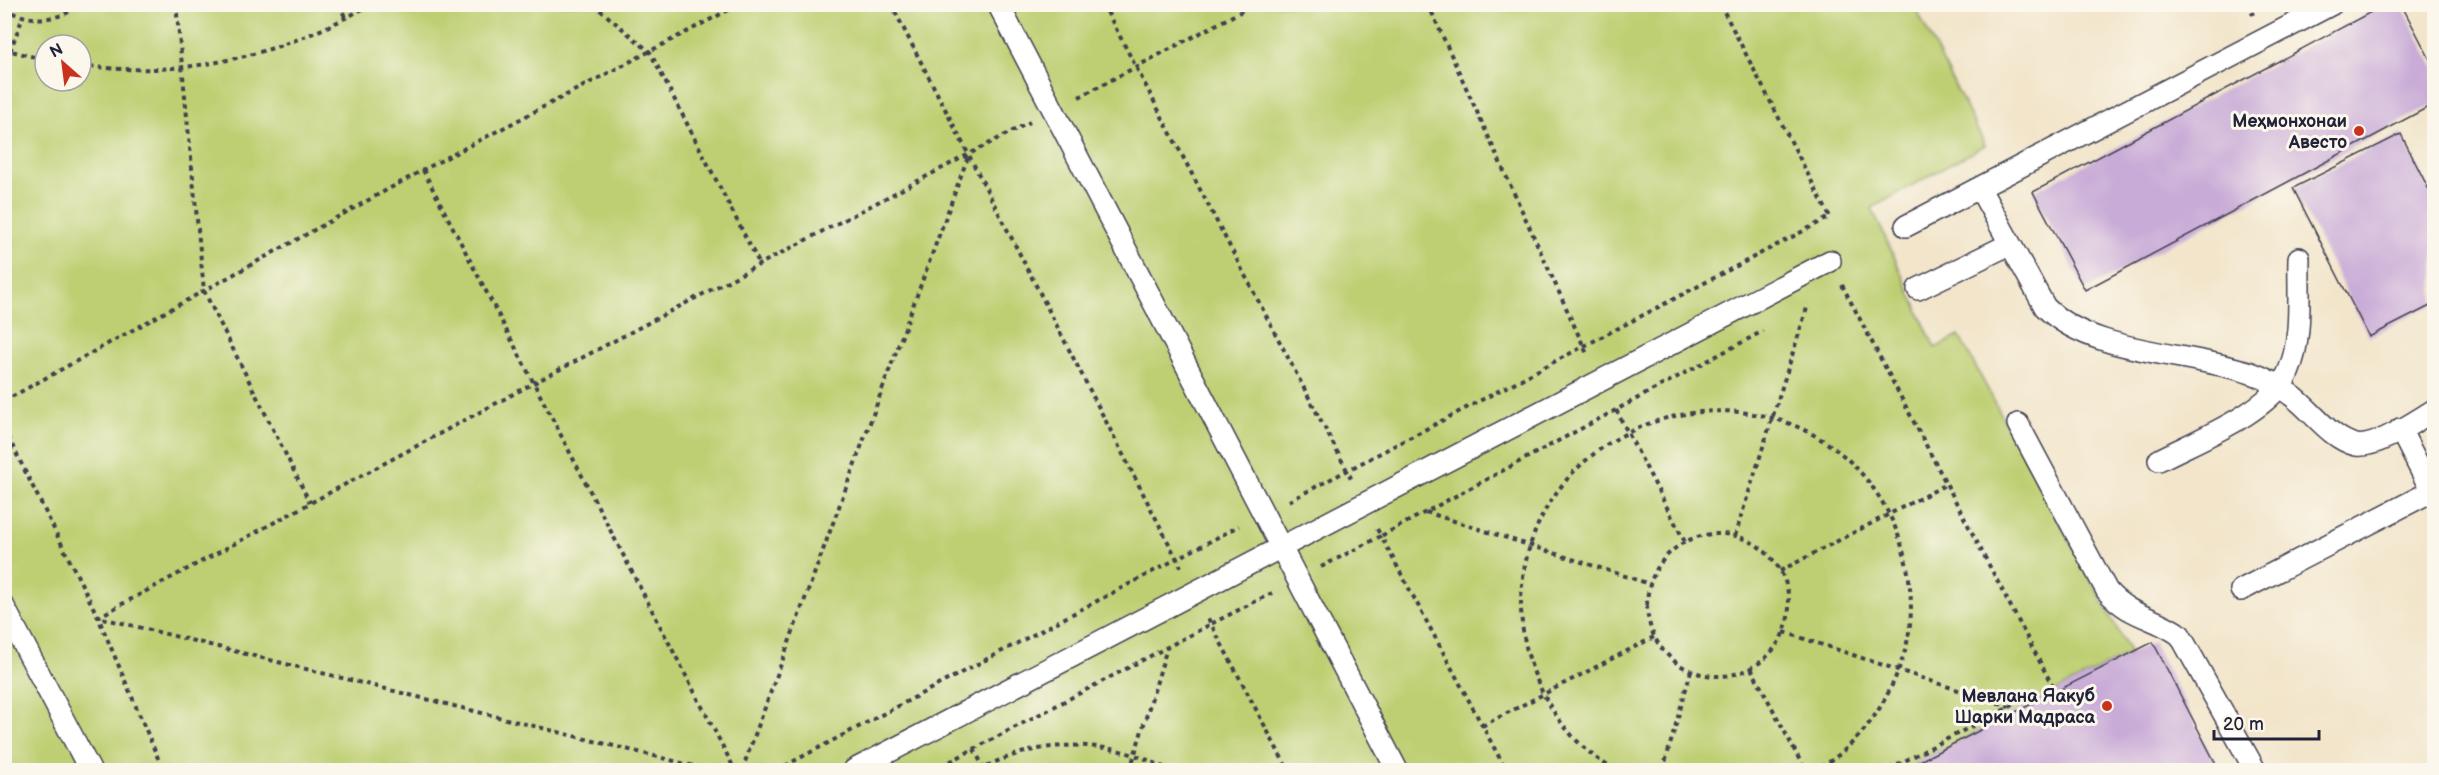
<svg xmlns="http://www.w3.org/2000/svg" width="2439" height="775" viewBox="0 0 2439 775" font-family="'Balsamiq Sans',sans-serif">
  <style>
    .green { fill: #bdcf72; stroke: #707856; stroke-width: 1.5; fill-rule: evenodd }
    .building { fill: #c9abd7 }
    .lines { fill: none; stroke-linecap: round; stroke-linejoin: round }
    .service-casing { stroke: #413f50; stroke-width: 24 }
    .path { stroke: #413f50; stroke-width: 4; stroke-dasharray: 4.5 4.5; stroke-linecap: butt }
    .service { stroke: #fff; stroke-width: 21 }
    .poi-dot { fill: #c8321e; stroke: #fbf7ec; stroke-width: 2 }
    .labels { text-anchor: middle; stroke-width: 6; stroke-linejoin: round; paint-order: stroke }
    .poi-label { font-size: 18px; font-weight: bold; fill: #22223b; stroke: #fbf7ec; text-anchor: end }
  </style>
  <rect width="100%" height="100%" fill="#fbf7ec"/>
  <filter id="ink" filterUnits="userSpaceOnUse"><feTurbulence type="fractalNoise" baseFrequency=".0167" numOctaves="2"/><feDisplacementMap in="SourceGraphic" scale="12" xChannelSelector="R" yChannelSelector="G"/><feConvolveMatrix kernelMatrix="1 2 1 2 8 2 1 2 1" color-interpolation-filters="sRGB"/></filter>
  <filter id="wash" filterUnits="userSpaceOnUse"><feTurbulence type="fractalNoise" baseFrequency=".008" numOctaves="4" result="noise"/><feDisplacementMap in="SourceGraphic" scale="24" xChannelSelector="R" yChannelSelector="G"/><feGaussianBlur stdDeviation="1.35" result="paint"/><feColorMatrix in="noise" values="0 0 0 0 0 0 0 0 0 0 0 0 0 0 0 0 0 1.4 0 .05"/><feComposite in="paint" operator="in"/></filter>
  <g filter="url(#wash)">
    <rect width="100%" height="100%" fill="#f2e5ca"/>
    <!-- green -->
    <path class="green" d="M5,5h1909l71,140 -113,63 63,140 24,-12 171,317 -227,117h-1898zM45,45h36v36h-36z"/>
    <g id="blocks">
      <!-- building -->
      <path class="building" d="M2386,4h15l33,63v37l-349,186 -52,-98z
        M2401,134l33,66v104l-65,33 -76,-149z
        M2153,642l66,128h-317z"/>
    </g>
  </g>
  <g filter="url(#ink)">
    <use href="#blocks" fill-opacity="0" stroke="#413f50" stroke-width="1.5"/>
    <g class="lines">
      <defs>
        <path id="service" d="M998,4l399,766
          M1980,189l65,118c46,47 143,45 206,66 14,5 29,13 40,22 21,15 39,44 65,50 20,4 61,-25 78,-35
          M1906,226l426,-222
          M1918,289l92,-45
          M2018,424l89,167c24,27 47,25 73,44l75,135
          M2400,429l34,67
          M2159,460c38,-20 111,-48 129,-87 15,-34 10,-79 11,-115
          M2241,590l191,-99
          M4,607l86,163
          M854,770l976,-509"/>
      </defs>
      <!-- service casing -->
      <use href="#service" class="service-casing"/>
      <!-- path -->
      <path class="path" d="M176,4l28,287 106,212
        M339,4l7,15
        M593,4l57,48 110,213
        M891,4l290,563
        M1103,4l249,476
        M1428,4l160,352
        M2248,4l5,11
        M4,9c25,13 54,14 77,-5
        M4,49l41,11
        M10,51l13,-34
        M81,65c101,15 203,-10 290,-61
        M1079,97l176,-93
        M423,170l312,600
        M1842,285l210,400 -165,85
        M4,401l419,-231 317,-166
        M1616,410l69,132
        M4,429l94,188 65,153
        M1289,501l541,-284 -110,-213
        M1426,512l224,72
        M1377,529l4,7 382,-205
        M1647 605a71 71 0 1 1 142 0a71 71 0 1 1-142 0Z
        M1735,536l72,-228
        M1321,567l60,-31 125,234
        M1780,571l167,-87
        M1272,593l-61,31 77,146
        M1784,632l225,75
        M1751,668l54,102
        M1482,726l172,-89
        M974,749l11,21
        M710,770l-612,-153 436,-234 496,-261
        M742,770l227,-616
        M777,770l462,-244
        M934,770l277,-146 -4,-8
        M979,770c60,-32 130,-33 190,0
        M1130,770l37,-122
        M1615,770c-58,-32 -95,-102 -94,-169 6,-207 292,-264 374,-74 15,37 21,81 11,120 -14,50 -43,97 -90,123
        M1663,770l28,-99"/>
      <!-- service -->
      <use href="#service" class="service"/>
    </g>
  </g>
  <!-- markers -->
  <g class="poi-dot">
    <circle cx="2359" cy="131" r="6"/>
    <circle cx="2107" cy="706" r="6"/>
  </g>
  <g class="labels">
    <!-- poi labels -->
    <g class="poi-label">
      <text x="2347" y="127">Меҳмонхонаи<tspan x="2347" dy="21">Авесто</tspan></text>
      <text x="2095" y="702">Мевлана Яакуб<tspan x="2095" dy="21">Шарки Мадраса</tspan></text>
    </g>
  </g>
  <!-- margin -->
  <rect width="2439" height="775" fill="none" stroke="#fbf7ec" stroke-width="24"/>
  <!-- north arrow -->
  <g transform="translate(63 63) rotate(332)"><circle r="28" fill="#fbf7ec" stroke="#a4a2a5" stroke-width="1.5"/>
  <path d="M0-4.5L10 22L0 15L-10 22Z" fill="#c8321e"/>
  <text y="-9" font-size="16" font-weight="bold" text-anchor="middle" fill="#22223b">N</text>
  </g>
  <!-- scale -->
  <path d="M2214 730v9h105v-9" fill="none" stroke="#22223b" stroke-width="3"/>
  <text x="2223" y="730" font-size="18" fill="#22223b" stroke="#fbf7ec" stroke-width="4.5" paint-order="stroke">20 m</text>
</svg>
